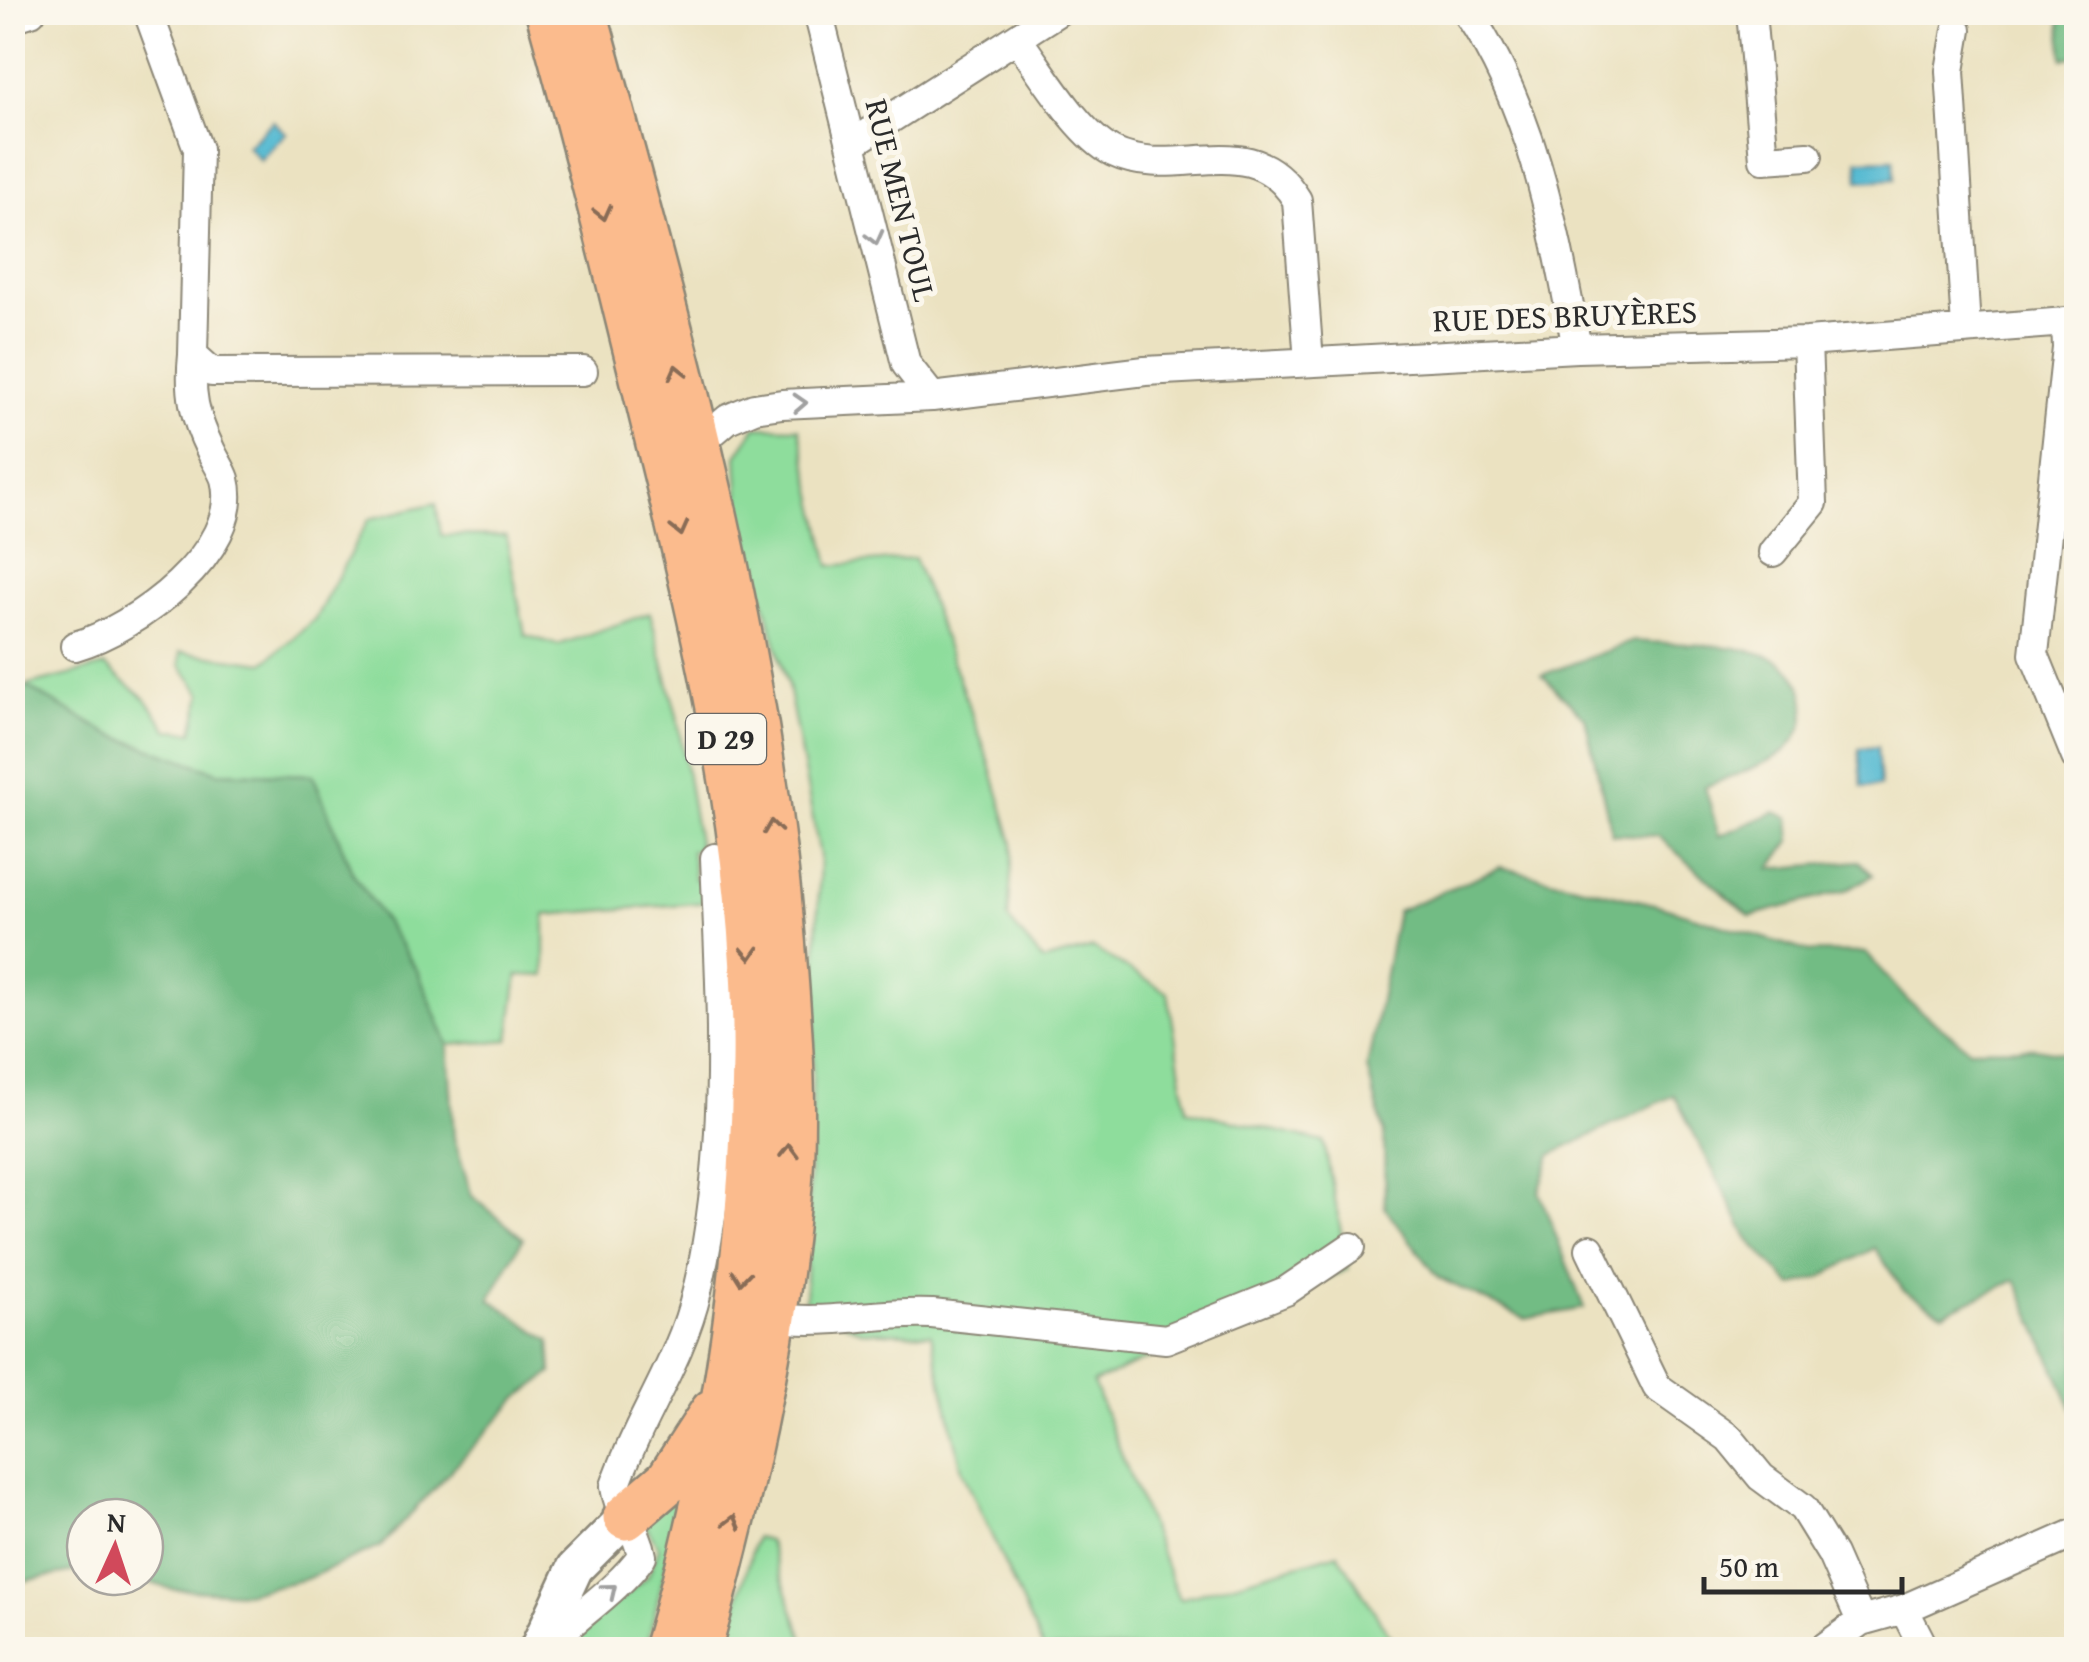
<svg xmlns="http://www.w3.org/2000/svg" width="2089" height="1662" viewBox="0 0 2089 1662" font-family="'Gentium Book Plus',serif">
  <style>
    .built { fill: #e0d2b4 }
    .green { fill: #8edd9c; stroke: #5c8464; stroke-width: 2.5 }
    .forest { fill: #72bc84; stroke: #4e7458; stroke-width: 2.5 }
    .water { fill: #53b9d1; stroke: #3f727e; stroke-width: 2.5 }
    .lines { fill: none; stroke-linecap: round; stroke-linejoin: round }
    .minor-casing { stroke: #8b8676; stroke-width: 32 }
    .tertiary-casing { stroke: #8b8676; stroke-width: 40 }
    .primary-casing { stroke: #8b8676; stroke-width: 50 }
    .minor { stroke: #fff; stroke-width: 28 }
    .tertiary { stroke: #fff; stroke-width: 35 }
    .primary { stroke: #fbbb8d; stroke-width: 45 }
    .oneway { stroke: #896c57 }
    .oneway2 { stroke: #a0a0a0 }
    .labels { text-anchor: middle; stroke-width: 10; stroke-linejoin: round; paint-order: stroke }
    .shield { fill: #fbf7ec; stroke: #696865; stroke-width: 2.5 }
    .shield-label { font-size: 30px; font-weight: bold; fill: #2b2b2b }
    .street-label { font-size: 32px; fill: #2b2b2b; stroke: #fbf7ec }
  </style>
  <rect width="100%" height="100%" fill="#fbf7ec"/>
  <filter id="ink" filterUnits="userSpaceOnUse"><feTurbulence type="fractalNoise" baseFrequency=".01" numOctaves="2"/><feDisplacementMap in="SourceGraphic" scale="20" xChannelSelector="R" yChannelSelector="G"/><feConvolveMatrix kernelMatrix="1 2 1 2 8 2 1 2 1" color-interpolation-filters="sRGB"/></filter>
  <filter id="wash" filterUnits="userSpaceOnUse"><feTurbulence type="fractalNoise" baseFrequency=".0048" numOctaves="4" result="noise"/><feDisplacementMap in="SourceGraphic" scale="40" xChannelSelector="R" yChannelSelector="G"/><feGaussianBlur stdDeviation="2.25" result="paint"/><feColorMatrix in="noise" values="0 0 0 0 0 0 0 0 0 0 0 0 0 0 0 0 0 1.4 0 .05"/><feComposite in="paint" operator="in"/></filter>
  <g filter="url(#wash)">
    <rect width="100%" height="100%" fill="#ebe2c1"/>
    <!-- built -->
    <path class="built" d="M12,626l13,60 -12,2h-1z"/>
    <!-- green -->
    <path class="green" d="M756,427l43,1 31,138 84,-8 75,203 24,83 -5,75 35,42 50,-13 75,45 19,117 137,32 24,127 -255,114 86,216 159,-46 60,96h-355l-81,-179 -31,-136 -71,-3 -55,-29 15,-446 -32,-170 -48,-171 -3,-59z
      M436,503l5,32 65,1 19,99 33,10 92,-32 27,103 22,132 -8,3 4,28 11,3 4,20 -165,13v61l-27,-1 -9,65 -61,5 -30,-73 -66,-100 -39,-97 -96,-3 -108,-38 -84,-48 80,-20 41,33 22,31 25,2 9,-38 -22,-29v-13l84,11 51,-44 54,-100z
      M674,1498l7,6 -35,145 -87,1 89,-74 11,-28 -18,-30z
      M756,1537l12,3 39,109h-83z"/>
    <!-- forest -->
    <path class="forest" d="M2060,13h16v43l-13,3z
      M1633,641c41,4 93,1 132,14 40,13 54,59 24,92 -13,15 -64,31 -84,40l14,49 56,-24 14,6 2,23 -21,28 89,-8 14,14 -28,16 -95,25 -92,-80 -46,-2 -27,-116 -43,-43z
      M25,686l84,48 108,38 96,3 39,97 66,100 30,72 6,94 18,58 51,42 -33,61 60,42 2,32 -34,25 -137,148 -75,33 -62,14 -73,-4 -39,-12h13v-60h-60v53l-72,13 -1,-895z
      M1500,867l154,37 156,48 56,1 42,48 61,48 66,-1 41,7v352l-4,1 -56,-128 -73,33 -39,-22 -29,-43 -58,31 -25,7 -43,-46 -75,-145 -123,60 -12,37 45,116 -59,11 -86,-41 -54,-70 -1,-75 -17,-65 30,-157z"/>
    <!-- water -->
    <path class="water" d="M273,121l13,12 -26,27 -13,-14z
      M1894,159l1,20 -36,2 -1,-21z
      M1877,747l3,39 -18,1 -3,-38z"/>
  </g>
  <g filter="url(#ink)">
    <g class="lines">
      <defs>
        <path id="minor" d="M148,12l50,137 -5,206 19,17 371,-1
          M818,12l88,352 26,33
          M1467,12c68,100 88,221 110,336
          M1751,12l13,147 44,-3
          M12,18l19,-6
          M1957,30l-7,41 16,257
          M1018,40c24,32 60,94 95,112 65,31 138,-28 184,48l12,162
          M851,144l206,-132
          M703,461l5,-25 20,-17 26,-11 28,-4 150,-7 213,-26 432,-23 230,-6 259,-20 1,26 -33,306 42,103
          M1773,552l40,-49 -6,-161
          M75,646c58,-16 169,-95 150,-167 -3,-9 -10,-19 -14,-28 -17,-35 -22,-58 -18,-96
          M1590,1249l67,138 72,51 32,39 42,31 29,47 29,66
          M771,1317c55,9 107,-6 161,-3l234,25 120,-48 65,-44
          M1904,1609l21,41
          M545,1648c31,-33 70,-55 97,-92 -4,-27 -24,-43 -27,-70 23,-67 66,-125 82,-195 34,-143 24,-288 18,-433
          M1821,1650l40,-29 43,-12 172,-76"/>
        <path id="tertiary" d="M537,1650l38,-82 51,-51"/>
        <path id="primary" d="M549,12c40,143 75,287 110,431 50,203 99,409 96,620 -2,199 -33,395 -89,587
          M584,12c82,305 172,610 198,926 7,85 14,174 6,260 -14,154 -49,302 -90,452
          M626,1517l43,-37 44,-68"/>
      </defs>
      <!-- minor casing -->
      <use href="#minor" class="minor-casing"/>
      <!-- tertiary casing -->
      <use href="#tertiary" class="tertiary-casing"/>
      <!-- primary casing -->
      <use href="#primary" class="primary-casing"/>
      <!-- minor -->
      <use href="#minor" class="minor"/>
      <!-- tertiary -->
      <use href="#tertiary" class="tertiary"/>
      <!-- primary -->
      <use href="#primary" class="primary"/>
    </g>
    <!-- one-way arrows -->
    <defs><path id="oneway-chevron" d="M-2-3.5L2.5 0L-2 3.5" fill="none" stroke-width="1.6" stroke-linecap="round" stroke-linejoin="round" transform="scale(2.5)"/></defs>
    <g class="oneway">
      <use href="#oneway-chevron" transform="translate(603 213) rotate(76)"/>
      <use href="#oneway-chevron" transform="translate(677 372) rotate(-104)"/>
      <use href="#oneway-chevron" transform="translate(680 529) rotate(76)"/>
      <use href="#oneway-chevron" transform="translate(772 827) rotate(-98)"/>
      <use href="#oneway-chevron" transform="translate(750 953) rotate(87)"/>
      <use href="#oneway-chevron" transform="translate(789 1151) rotate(-89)"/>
      <use href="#oneway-chevron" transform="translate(741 1277) rotate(96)"/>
      <use href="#oneway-chevron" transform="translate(733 1522) rotate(-75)"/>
    </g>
    <g class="oneway2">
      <use href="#oneway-chevron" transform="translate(875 238) rotate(76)"/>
      <use href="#oneway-chevron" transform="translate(800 403) rotate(-3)"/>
      <use href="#oneway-chevron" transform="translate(610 1590) rotate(-39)"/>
    </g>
  </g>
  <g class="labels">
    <!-- shield labels -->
    <rect class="shield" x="686" y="714" width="80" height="50" rx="8"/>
    <g class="shield-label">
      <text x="726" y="749">D 29</text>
    </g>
    <!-- street labels -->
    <g class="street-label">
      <text transform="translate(901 200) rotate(76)" y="11">RUE MEN TOUL</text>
      <text transform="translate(1565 316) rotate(-2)" y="11">RUE DES BRUYÈRES</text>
    </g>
  </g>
  <!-- margin -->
  <rect width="2089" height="1662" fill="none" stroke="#fbf7ec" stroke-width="50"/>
  <!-- north arrow -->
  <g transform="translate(115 1547) rotate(3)"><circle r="48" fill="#fbf7ec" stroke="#a8a59f" stroke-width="2.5"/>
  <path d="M0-8L18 38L0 25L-18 38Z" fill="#d1495b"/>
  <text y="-15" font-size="28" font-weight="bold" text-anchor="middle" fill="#2b2b2b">N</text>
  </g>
  <!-- scale -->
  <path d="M1704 1577v15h198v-15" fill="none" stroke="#2b2b2b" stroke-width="5"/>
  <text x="1719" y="1577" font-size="30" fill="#2b2b2b" stroke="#fbf7ec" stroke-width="8" paint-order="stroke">50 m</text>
</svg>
